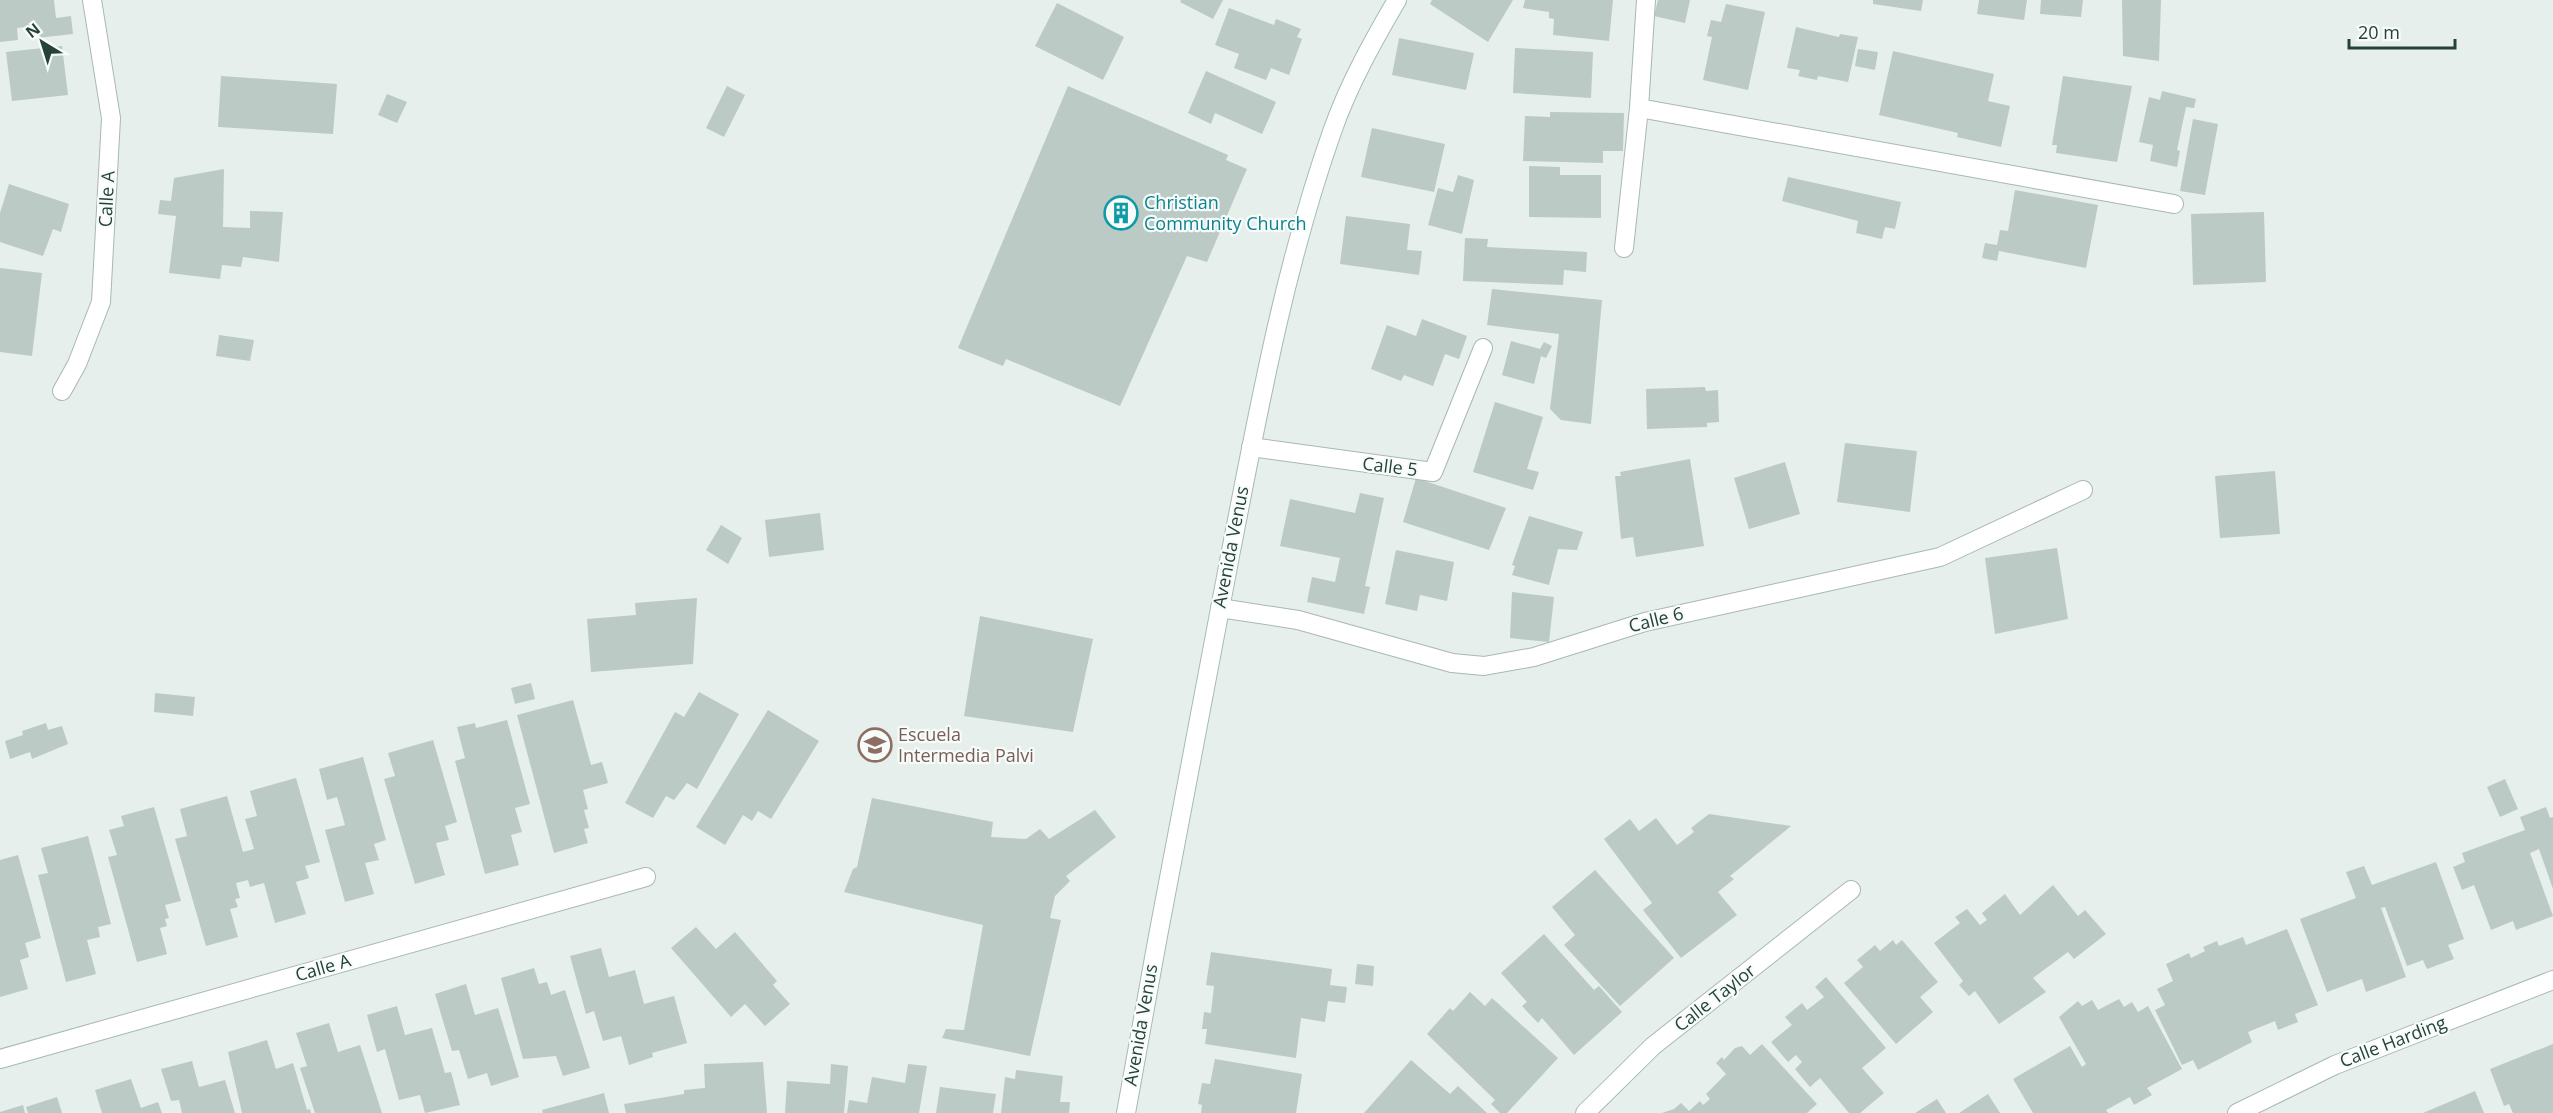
<svg xmlns="http://www.w3.org/2000/svg" width="2553" height="1113" viewBox="0 0 2553 1113" font-family="'Open Sans',sans-serif">
  <style>
    .building { fill: #bbcac4 }
    .lines { fill: none; stroke-linecap: round; stroke-linejoin: round }
    .street-casing { stroke: #a8b8b2; stroke-width: 20 }
    .secondary-casing { stroke: #a4bbb3; stroke-width: 20 }
    .street { stroke: #fff; stroke-width: 18 }
    .secondary { stroke: #fff; stroke-width: 18 }
    .labels { text-anchor: middle; stroke-width: 4.5; stroke-linejoin: round; paint-order: stroke }
    .street-label { font-size: 18px; fill: #24423a; stroke: #f7fbf9 }
    .culture-label { font-size: 18px; fill: #0d838f; stroke: #f7fbf9; text-anchor: start }
    .education-label { font-size: 18px; fill: #785e54; stroke: #f7fbf9; text-anchor: start }
  </style>
  <rect width="100%" height="100%" fill="#e6efeb"/>
  <!-- building -->
  <path class="building" d="M0,0h54l2,18 15,-2 2,18 -36,4 -2,-12 -18,2 1,12 -18,2z
    M1181,0h42l-10,19 -33,-17z
    M1432,0h81l-25,42 -58,-38z
    M1525,0h88l-4,41 -56,-6 1,-16 -5,-1v-6l-26,-4z
    M1658,0h32l-5,23 -31,-7z
    M1873,0h50l-2,11 -48,-7z
    M1979,0h48l-3,20 -47,-6z
    M2041,0h42l-2,17 -41,-3z
    M2122,0h39l-2,61 -36,-5z
    M1057,3l67,34 -21,43 -68,-34z
    M1726,4l39,8 -17,78 -45,-10 9,-43 -5,-1 4,-16 10,2z
    M1229,8l45,17 2,-6 25,10 -4,8 5,2 -13,36 -18,-7 -5,12 -32,-12 5,-14 -24,-9z
    M1796,27l43,10 1,-3 18,3 -10,45 -30,-6 -1,4 -19,-4 2,-6 -13,-2z
    M1399,38l75,15 -8,37 -74,-15z
    M62,46l6,49 -56,6 -6,-49z
    M1515,48l78,4 -2,46 -78,-5z
    M1858,49l20,3 -3,18 -20,-4z
    M1893,51l101,23 -6,27 22,5 -9,41 -44,-10 1,-4 -79,-18z
    M1206,71l70,31 -14,32 -47,-21 -4,11 -23,-11z
    M221,76l116,8 -4,50 -115,-7z
    M2063,76l69,10 -15,76 -61,-9 1,-8h-5z
    M727,86l18,9 -21,42 -18,-9z
    M1068,86l160,69 -2,5 21,9 -40,93 -20,-6 -67,150 -114,-47 -3,7 -45,-18z
    M2162,91l34,8 -2,9 -8,-1 -9,43 3,1 -3,16 -27,-6 3,-16 -14,-3 10,-45 11,3z
    M387,94l20,8 -10,21 -19,-8z
    M1550,112l74,1 -1,38h-20v12l-80,-2 2,-45 25,1z
    M2193,119l25,5 -13,71 -25,-4z
    M1372,128l73,16 -11,48 -73,-15z
    M1529,166l31,1v8h41v43l-72,-1z
    M224,169l-1,58 27,1v-17l33,1 -4,50 -36,-5 -2,10 -19,-2 -2,14 -51,-6 7,-57 -18,-2 2,-14 11,1 3,-23z
    M1458,175l16,5 -12,54 -34,-9 10,-37 15,4z
    M1788,177l113,25 -6,27 -10,-2 -3,12 -26,-6 2,-12 -76,-20z
    M9,184l60,20 -8,28 -8,-3 -10,27 -43,-14v-29z
    M2015,190l83,15 -12,63 -87,-17 -2,10 -15,-3 3,-15 12,2 3,-15 8,1z
    M2264,212l2,70 -73,3 -2,-71z
    M1346,216l64,8 -3,26 15,1 -3,24 -79,-11z
    M1465,238l23,1 -1,8 100,5 -1,20 -22,-2 -1,15 -100,-4z
    M0,268l42,5 -10,83 -32,-4z
    M1492,289l110,11 -11,124 -30,-4 -11,-11 9,-75 -72,-9z
    M1422,319l45,17 -8,23 -14,-5 -12,32 -29,-11 -3,6 -30,-12 16,-44 29,11z
    M219,335l35,5 -4,21 -34,-5z
    M1511,341l29,8 4,-7 8,4 -6,12 -5,-2 -7,28 -32,-9z
    M1705,387l1,4 12,-1 1,32 -12,1v4l-60,2 -1,-40z
    M1495,402l48,15 -16,52 12,3 -6,18 -60,-18z
    M1845,443l72,8 -7,61 -73,-10z
    M1690,459l14,87 -68,11 -3,-20 -12,2 -6,-63h6l-1,-4z
    M1785,462l15,52 -51,15 -15,-51z
    M2275,471l5,63 -60,4 -5,-62z
    M1416,478l90,30 -17,42 -86,-28z
    M1360,493l24,5 -19,88 5,1 -6,27 -57,-12 5,-25 23,5 5,-24 -60,-12 10,-47 65,14z
    M820,513l4,37 -55,7 -4,-37z
    M1529,516l54,16 -6,18 -19,-1 -9,36 -37,-10 3,-9 -3,-1z
    M721,525l21,13 -14,26 -22,-14z
    M2057,548l11,71 -73,15 -10,-76z
    M1396,550l58,12 -7,39 -27,-6 -3,16 -32,-7z
    M1512,592l42,5 -5,45 -39,-4z
    M697,598l-4,66 -102,8 -4,-53 49,-4 -1,-12z
    M980,616l113,23 -20,93 -109,-16z
    M531,683l4,16 -20,5 -4,-16z
    M699,692l40,22 -42,75 -10,-6 -13,17 -8,-4 -13,22 -28,-15 50,-91 9,5z
    M155,693l40,4 -2,19 -39,-4z
    M573,700l18,65 11,-3 6,21 -25,7 5,19 -4,1 5,18 -5,1 4,14 -34,10 -37,-138z
    M768,710l51,31 -48,78 -13,-8 -6,10 -9,-6 -18,30 -29,-18z
    M507,720l23,84 -15,4 7,24 -11,3 8,30 -34,9 -30,-113 10,-3 -8,-31 18,-4 1,5z
    M46,723l2,7 14,-4 6,18 -36,15 -2,-7 -20,7 -5,-18 18,-6 -1,-4z
    M433,740l24,82 -12,4 4,14 -13,3 9,32 -30,9 -31,-105 11,-3 -7,-23z
    M363,757l23,83 -12,4 5,16 -14,3 9,31 -29,8 -20,-72 20,-5 -8,-28 -10,3 -8,-31z
    M296,778l24,84 -15,4 4,12 -13,4 10,32 -31,9 -11,-40 -14,4 -2,-7 -12,3 4,15 -5,1 3,8 -8,2 8,28 -32,9 -31,-107 12,-3 -7,-27 47,-13 16,56 11,-3 -9,-30 12,-3 -7,-25z
    M2505,779l13,30 -18,8 -13,-30z
    M872,798l121,24 -2,15 35,2 14,-10 9,10 46,-29 21,27 -50,39 4,5 -15,15 -5,22 11,2 -31,136 -88,-18 4,-9 18,1 19,-105 -139,-33 9,-23 4,-2z
    M154,807l27,94 -16,4 4,13 -4,1 2,7 -7,2 7,26 -30,8 -29,-105 9,-2 -8,-25 15,-4 -3,-10z
    M2546,807l4,11 3,-1v72l-14,-40 -9,4 23,63 -37,14 -3,-9 -22,9 -17,-45 -12,5 -9,-23 12,-5 -3,-9 63,-23 -5,-13z
    M1709,814l82,12 -61,50 4,3 -16,13 19,23 -56,43 -38,-48 9,-7 -48,-64 26,-20 9,12 17,-13 21,27 17,-13 -3,-4z
    M88,836l23,88 -13,3 2,10 -13,3 9,34 -30,8 -28,-107 10,-2 -7,-25z
    M18,855l23,83 -16,5 4,14 -9,3 8,29 -28,8v-137z
    M2436,862l28,77 -16,6 6,14 -27,10 -4,-9 -16,6 -22,-59 -4,1 25,69 -40,15 -4,-13 -35,13 -27,-73 56,-21 -10,-26 18,-6 8,19z
    M1595,870l79,88 -54,48 -56,-61 11,-10 -23,-28z
    M2053,885l25,31 7,-6 21,24 -32,25 -6,-7 -35,26 13,14 -47,32 -24,-33 -6,5 -10,-11 4,-4 -29,-38 26,-20 -5,-6 12,-8 13,16 7,-5 -5,-7 23,-19 15,21z
    M696,927l20,22 19,-17 42,49 -4,4 17,19 -25,22 -20,-22 -14,13 -60,-69z
    M2287,929l31,76 -23,9 3,8 -20,8 -3,-9 -27,11 4,10 -54,28 -5,-10 -11,5 -27,-55 10,-5 -8,-16 16,-8 -7,-17 23,-11 2,5 14,-7 -2,-4 14,-6 2,5 24,-9 3,8z
    M1544,934l50,56 5,-4 23,26 -48,43 -32,-37 -4,5 -16,-17 5,-4 -26,-29z
    M1893,940l3,5 6,-5 36,42 -18,15 13,15 -37,32 -52,-61 19,-16 -6,-7 18,-15 5,6z
    M601,948l8,29 26,-7 9,34 30,-8 13,47 -35,10 1,4 -24,8 -8,-29 -18,5 -9,-30 -8,3 -16,-58z
    M1211,952l121,17 -2,16 17,2 -2,16 -17,-2 -3,21 -24,-4 -5,40 -91,-14 2,-15h-5l2,-17 7,1 3,-27 -8,-1z
    M1357,964l17,2 -1,20 -18,-2z
    M534,968l5,16 8,-2 4,13 14,-5 25,78 -27,8 -7,-20 -33,3 -22,-81z
    M1826,977l60,71 -24,20 22,25 -24,20h-11l-29,-35 -10,9 -15,-18 7,-7 -6,-7 -8,7 -17,-20 21,-17 -7,-8 17,-14 5,7 17,-13 -9,-10z
    M466,984l9,31 23,-7 21,69 -28,9 -4,-13 -19,6 -9,-29 -7,1 -17,-57z
    M1470,992l15,14 7,-8 66,60 -51,55h-7l-9,-9 4,-4 -68,-66 23,-26 3,3z
    M2119,999l5,8 8,-5 6,10 10,-6 34,63 -35,19 5,7 -18,10 -4,-8 -24,13 2,3h-75l-20,-34 57,-33 12,21 4,-3 -27,-47 19,-16 4,5 10,-6 6,10z
    M397,1006l8,29 27,-7 13,45 6,-1 9,33 -35,8 -5,-18 -21,5 -14,-51 -8,3 -10,-37z
    M329,1023l9,29 22,-7 22,68h-67l-15,-45 7,-2 -11,-33z
    M267,1040l9,29 17,-6 14,47 3,-1 1,4h-69l-14,-61z
    M1762,1044l55,60 -10,9h-145l12,-4 7,-6 8,8 11,-10 3,4 7,-6 -4,-5 20,-20 -10,-11 6,-6 2,3 11,-12 7,-2 8,9z
    M2553,1044v69h-40l-4,-9 -5,2 -14,-37z
    M1215,1059l87,15 -6,39h-95l1,-8 -4,-1 4,-21 8,1z
    M1411,1060l39,34 8,-8 29,27h-123z
    M192,1061l7,26 26,-7 10,33h-53l-3,-13 -8,1 -10,-32z
    M763,1062l4,51h-141l-2,-9 60,-10v-4l21,-2 -1,-24z
    M831,1064l17,2 -4,47h-59l2,-32 43,3z
    M908,1064l19,2 -8,47h-72l2,-13 18,3 5,-26 33,6z
    M1016,1070l47,6 -3,26h10l-1,11h-68l4,-36 10,2z
    M131,1079l10,29 17,-6 4,11h-60l-7,-23z
    M940,1087l56,7 -3,19h-57z
    M2475,1091l9,22h-61z
    M604,1093l5,20h-66l-1,-3z
    M1988,1094l12,19h-41z
    M57,1097l5,16h-34l-2,-6z
    M1937,1099l9,14h-31z
    M23,1105l2,8h-25v-1z"/>
  <g class="lines">
    <defs>
      <path id="street" d="M1639,108l535,96
        M1624,248l15,-140 7,-108
        M62,391l15,-27 24,-62 10,-184 -19,-118
        M1251,447l182,25 50,-124
        M1220,608l78,12 154,43 32,3 50,-9 111,-35 295,-65 143,-67
        M0,1059l646,-182
        M1585,1113l68,-67 198,-156
        M2237,1113l98,-48 218,-85"/>
      <path id="secondary" d="M1126,1113c33,-186 68,-372 104,-557 28,-143 54,-289 103,-427 16,-45 40,-88 64,-129"/>
    </defs>
    <!-- street casing -->
    <use href="#street" class="street-casing"/>
    <!-- secondary casing -->
    <use href="#secondary" class="secondary-casing"/>
    <!-- street -->
    <use href="#street" class="street"/>
    <!-- secondary -->
    <use href="#secondary" class="secondary"/>
  </g>
  <!-- icons -->
  <defs>
    <symbol id="building-ring" viewBox="-11 -11 22 22"><circle r="9.5" fill="#f7fbf9" stroke="#0f9aa8" stroke-width="1.5"/><path d="M-4-6H4V6H1V3H-1V6H-4ZM-2.5-4.3h1.7v1.8h-1.7ZM.8-4.3h1.7v1.8H.8ZM-2.5-1h1.7V.8h-1.7ZM.8-1h1.7V.8H.8Z" fill="#0f9aa8"/></symbol>
    <symbol id="school-ring" viewBox="-11 -11 22 22"><circle r="9.5" fill="#f7fbf9" stroke="#8d6e63" stroke-width="1.5"/><path d="M0-5L7-2L0 1L-7-2ZM-4 1L0 2.5L4 1V4Q0 6-4 4Z" fill="#8d6e63"/></symbol>
  </defs>
  <g fill-rule="evenodd">
    <use href="#building-ring" x="1102" y="194" width="38" height="38"/>
    <use href="#school-ring" x="856" y="726" width="38" height="38"/>
  </g>
  <g class="labels">
    <!-- street labels -->
    <g class="street-label">
      <text transform="translate(107 199) rotate(-87)" y="6">Calle A</text>
      <text transform="translate(1390 467) rotate(7)" y="6">Calle 5</text>
      <text transform="translate(1231 547) rotate(-79)" y="6">Avenida Venus</text>
      <text transform="translate(1656 620) rotate(-14)" y="6">Calle 6</text>
      <text transform="translate(323 968) rotate(-16)" y="6">Calle A</text>
      <text transform="translate(1715 998) rotate(-38)" y="6">Calle Taylor</text>
      <text transform="translate(1141 1025) rotate(-80)" y="6">Avenida Venus</text>
      <text transform="translate(2393 1042) rotate(-21)" y="6">Calle Harding</text>
    </g>
    <!-- culture labels -->
    <g class="culture-label">
      <text x="1144" y="209">Christian<tspan x="1144" dy="21">Community Church</tspan></text>
    </g>
    <!-- education labels -->
    <g class="education-label">
      <text x="898" y="741">Escuela<tspan x="898" dy="21">Intermedia Palvi</tspan></text>
    </g>
  </g>
  <!-- north arrow -->
  <g transform="translate(42 42) rotate(322)" stroke="#f7fbf9" stroke-width="4.5" paint-order="stroke">
  <path d="M0-4.5L10 22L0 15L-10 22Z" fill="#24423a"/>
  <text y="-9" font-size="16" font-weight="bold" text-anchor="middle" fill="#24423a">N</text>
  </g>
  <!-- scale -->
  <path d="M2349 39v9h106v-9" fill="none" stroke="#24423a" stroke-width="3"/>
  <text x="2358" y="39" font-size="18" fill="#24423a" stroke="#f7fbf9" stroke-width="4.5" paint-order="stroke">20 m</text>
</svg>
